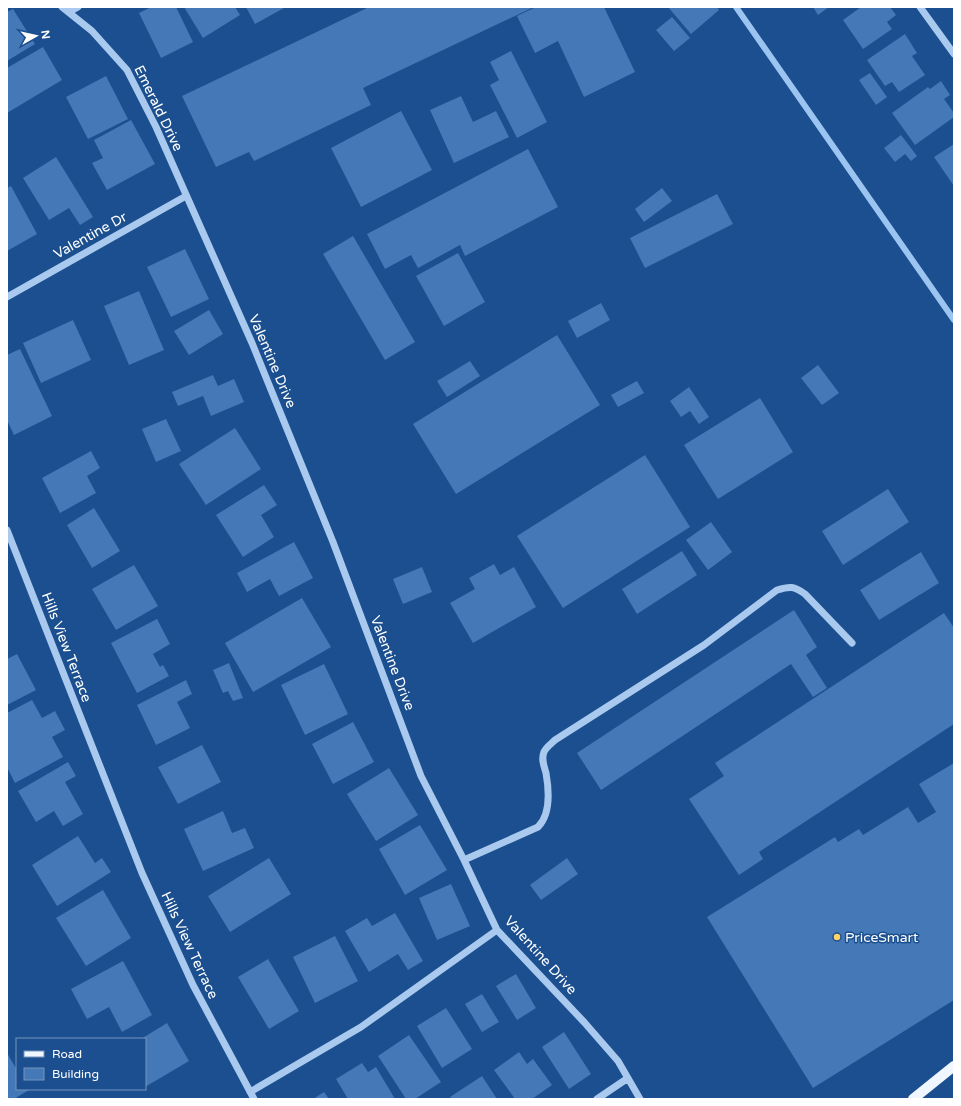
<svg xmlns="http://www.w3.org/2000/svg" width="961" height="1106" viewBox="0 0 961 1106" font-family="'Varela Round',sans-serif">
  <style>
    .lines { fill: none; stroke-linecap: round; stroke-linejoin: round }
    .stream { stroke: #9cc4f0; stroke-width: 6 }
    .building { fill: #4478b7 }
    .minor { stroke: #a9c9ee; stroke-width: 7 }
    .major { stroke: #f0f6ff; stroke-width: 10 }
    .poi-dot { fill: #ffd166; stroke: #1b4f8f; stroke-width: 1.5 }
    .labels { text-anchor: middle; stroke-width: 3; stroke-linejoin: round; paint-order: stroke }
    .street-label { font-size: 14px; fill: #fff; stroke: #1b4f8f }
    .poi-label { font-size: 14px; fill: #fff; stroke: #1b4f8f; text-anchor: start }
  </style>
  <rect width="100%" height="100%" fill="#1b4f8f"/>
  <g class="lines">
    <!-- stream -->
    <path class="stream" d="M736,7l218,313"/>
  </g>
  <!-- building -->
  <path class="building" d="M151,7h25l17,35 -32,16 -22,-45z
    M184,7h51l5,8 -37,23z
    M246,7h38v1l-29,16z
    M369,7h165l-171,81 8,17 -117,56 -5,-9 -33,15 -34,-71z
    M536,7h68l31,65 -51,25 -26,-56 -23,12 -18,-37z
    M668,7h49l2,3 -28,24z
    M813,7h16l-11,8z
    M861,7h29l6,8 -9,7 5,7 -29,20 -20,-29z
    M13,9l22,35 -28,17v-49z
    M672,17l18,21 -16,13 -18,-21z
    M905,34l12,19 -5,3 13,19 -26,17 -7,-10 -7,4 -18,-26z
    M43,47l19,33 -55,33v-45z
    M511,51l36,71 -30,16 -27,-53 9,-5 -9,-18z
    M870,73l17,24 -11,8 -17,-25z
    M106,76l22,43 -40,20 -22,-42z
    M941,81l9,14 -6,4 10,14v4l-39,28 -23,-32 36,-26 2,2z
    M461,96l12,26 23,-11 13,26 -55,26 -24,-53z
    M401,111l31,59 -71,37 -30,-59z
    M131,120l24,44 -48,26 -15,-27 11,-5 -9,-18z
    M901,135l16,21 -6,5 -6,-7 -10,8 -11,-14z
    M954,144v42l-20,-29z
    M528,149l30,58 -93,49 -5,-11 -42,23 -7,-13 -26,14 -18,-35z
    M56,157l37,60 -13,8 -11,-17 -20,12 -26,-42z
    M11,186l26,48 -30,17v-63z
    M662,188l10,13 -28,21 -9,-13z
    M717,194l16,30 -88,44 -15,-30z
    M353,236l62,106 -30,18 -62,-106z
    M185,249l24,50 -38,18 -24,-50z
    M458,253l27,49 -41,24 -28,-50z
    M139,291l25,59 -35,15 -25,-59z
    M601,303l9,17 -33,18 -9,-17z
    M209,310l14,24 -34,21 -15,-24z
    M73,320l18,40 -50,23 -18,-40z
    M557,335l43,70 -144,89 -43,-70z
    M20,349l32,67 -38,19 -7,-15v-65z
    M470,361l10,15 -33,21 -10,-16z
    M818,365l21,28 -17,12 -21,-27z
    M213,375l5,11 16,-7 10,23 -33,14 -8,-20 -25,10 -6,-14z
    M637,381l7,12 -26,14 -7,-12z
    M689,387l20,30 -10,7 -9,-13 -9,6 -11,-16z
    M760,398l33,54 -75,47 -34,-54z
    M166,419l15,32 -25,11 -14,-33z
    M235,428l26,41 -55,36 -27,-41z
    M91,451l9,17 -13,8 9,17 -36,20 -18,-35z
    M645,455l45,72 -127,81 -46,-72z
    M264,485l13,20 -16,10 13,22 -31,20 -27,-42z
    M888,489l21,33 -66,43 -21,-34z
    M94,508l26,43 -28,17 -25,-43z
    M711,522l21,30 -24,18 -22,-30z
    M294,542l19,36 -34,18 -9,-17 -23,13 -10,-19z
    M682,551l15,24 -60,39 -15,-25z
    M921,552l18,31 -60,37 -19,-30z
    M494,564l6,11 14,-8 22,40 -63,36 -23,-40 25,-14 -6,-11z
    M134,565l24,41 -42,24 -24,-41z
    M422,567l10,25 -29,12 -10,-25z
    M302,598l29,49 -78,45 -28,-49z
    M794,610l23,37 -11,8 21,33 -14,9 -22,-33 -190,126 -24,-37z
    M944,613l10,15v96l-195,128 4,7 -24,16 -50,-76 35,-23 -9,-13z
    M157,619l13,25 -17,10 7,13 3,-2 6,11 -32,17 -26,-50z
    M17,654l19,36 -29,15v-46z
    M229,663l14,35 -10,3 -5,-10 -5,2 -10,-23z
    M324,664l24,50 -43,21 -24,-50z
    M186,680l6,14 -15,8 13,26 -34,17 -19,-40z
    M32,700l10,18 13,-7 10,19 -13,7 11,20 -48,26 -8,-16v-54z
    M353,722l21,40 -41,22 -21,-40z
    M202,745l19,37 -43,22 -20,-37z
    M68,762l8,14 -11,6 18,32 -20,12 -9,-15 -18,11 -18,-31z
    M954,763v237l-141,88 -106,-171 128,-80 3,5 21,-13 4,6 45,-28 10,16 18,-11 -17,-28z
    M389,768l29,47 -42,26 -29,-47z
    M223,811l9,22 13,-5 9,20 -51,23 -19,-42z
    M420,825l27,45 -42,25 -26,-46z
    M78,836l17,27 7,-5 9,14 -54,34 -25,-41z
    M269,858l22,36 -61,38 -22,-36z
    M567,858l11,16 -37,26 -11,-15z
    M451,884l19,42 -33,14 -18,-42z
    M103,890l28,48 -45,28 -30,-48z
    M395,913l28,48 -15,9 -10,-16 -29,18 -24,-41 22,-13 5,8z
    M335,936l23,45 -43,22 -22,-46z
    M268,959l31,52 -30,18 -31,-52z
    M123,961l29,54 -30,17 -13,-25 -22,12 -16,-30z
    M516,974l20,34 -19,12 -21,-34z
    M482,994l17,28 -17,10 -17,-28z
    M446,1008l26,41 -30,19 -25,-42z
    M167,1023l22,38 -44,26v-48h-4z
    M564,1032l27,42 -22,15 -27,-42z
    M409,1035l32,47 -26,17h-9l-28,-43z
    M519,1052l8,12 6,-5 19,26 -20,14h-17l-21,-29z
    M7,1053l10,17v19h11l1,1 -15,9h-7z
    M362,1063l6,9 8,-5 19,32h-47l-12,-20z
    M482,1076l15,23h-46l-1,-2z
    M324,1092l5,7h-16z"/>
  <g class="lines">
    <!-- minor -->
    <path class="minor" d="M62,7l30,24 35,39 29,57 96,216 81,199 88,234 43,84 33,70 87,92 34,39 22,38
      M920,7l34,47
      M69,12l9,-5
      M7,297l179,-101
      M7,530l135,343 51,112 61,114
      M464,860l74,-33c13,-13 11,-37 8,-54 -2,-7 -5,-14 -2,-21 2,-5 7,-8 11,-12l149,-95 73,-55c13,-4 17,-4 28,4l47,49
      M250,1092l111,-65 136,-97
      M597,1099l31,-21"/>
    <!-- major -->
    <path class="major" d="M913,1099l41,-33"/>
  </g>
  <!-- markers -->
  <circle class="poi-dot" cx="837" cy="937" r="4"/>
  <g class="labels">
    <!-- street labels -->
    <g class="street-label">
      <text transform="translate(159 108) rotate(64)" y="5">Emerald Drive</text>
      <text transform="translate(90 235) rotate(-29)" y="5">Valentine Dr</text>
      <text transform="translate(273 361) rotate(67)" y="5">Valentine Drive</text>
      <text transform="translate(67 647) rotate(69)" y="5">Hills View Terrace</text>
      <text transform="translate(393 663) rotate(69)" y="5">Valentine Drive</text>
      <text transform="translate(190 945) rotate(65)" y="5">Hills View Terrace</text>
      <text transform="translate(541 955) rotate(48)" y="5">Valentine Drive</text>
    </g>
    <!-- poi labels -->
    <g class="poi-label">
      <text x="845" y="942">PriceSmart</text>
    </g>
  </g>
  <!-- border -->
  <rect width="961" height="1106" fill="none" stroke="#ffffff" stroke-width="16"/>
  <!-- legend -->
  <rect x="16" y="1038" width="130" height="52" fill="#1b4f8f" stroke="#7695bc"/>
  <rect x="24" y="1051" width="20" height="6" fill="#f0f6ff" stroke="#7695bc"/>
  <text x="52" y="1058" font-size="12" fill="#ffffff">Road</text>
  <rect x="24" y="1068" width="20" height="12" fill="#4478b7" stroke="#7695bc"/>
  <text x="52" y="1078" font-size="12" fill="#ffffff">Building</text>
  <!-- north arrow -->
  <g transform="translate(36 36) rotate(82)" stroke="#1b4f8f" stroke-width="3" paint-order="stroke">
  <path d="M0-3L7 15L0 10L-7 15Z" fill="#ffffff"/>
  <text y="-6" font-size="11" font-weight="bold" text-anchor="middle" fill="#ffffff">N</text>
  </g>
</svg>
